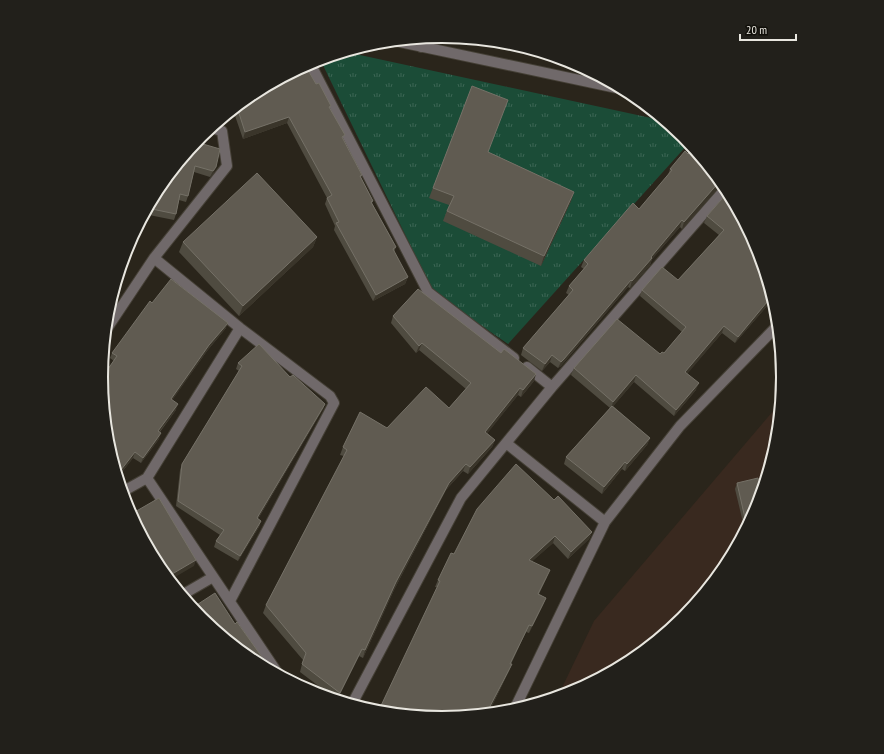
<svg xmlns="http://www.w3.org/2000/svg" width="884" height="754" viewBox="0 0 884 754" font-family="'PT Sans Narrow',sans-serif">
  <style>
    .education { fill: #39291f }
    .park { fill: url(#park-tufts) }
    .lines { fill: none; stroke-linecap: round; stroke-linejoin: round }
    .minor-casing { stroke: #454036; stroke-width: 12 }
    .minor { stroke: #70696a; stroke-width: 10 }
    .wall { fill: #4f4b40 }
    .shaded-wall { fill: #3a352a }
    .building { fill: #605b51; stroke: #757167 }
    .rim { fill: none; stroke: #e8e6df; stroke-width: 2 }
  </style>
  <defs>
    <pattern id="park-tufts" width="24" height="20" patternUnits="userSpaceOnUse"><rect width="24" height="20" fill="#1b4c37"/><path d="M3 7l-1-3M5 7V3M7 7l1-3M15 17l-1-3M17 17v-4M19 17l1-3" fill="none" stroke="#3c6654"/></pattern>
  </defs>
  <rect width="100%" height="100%" fill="#2a251b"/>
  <!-- education -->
  <path class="education" d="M780,403l-4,41 -19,64 -32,59 -42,51 -52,43 -59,31 -14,4 36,-75z"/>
  <!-- park -->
  <path class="park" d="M346,52l319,69 24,22 -181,201 -75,-52 -113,-233z"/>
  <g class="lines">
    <defs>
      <path id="minor" d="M395,41l231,49
        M421,47l11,-10
        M310,63l118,229 86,66
        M154,258l86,70 90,68 4,7 -104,198
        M106,330l48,-72 73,-92 -5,-35 -12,-3
        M527,367l25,20
        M506,443l99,79
        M147,478l132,197
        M122,492l25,-14 93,-150
        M182,595l31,-18
        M352,704l109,-206 91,-111 174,-199
        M514,710l91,-188 75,-96 98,-101"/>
    </defs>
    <!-- minor casing -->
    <use href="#minor" class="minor-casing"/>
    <!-- minor -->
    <use href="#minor" class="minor"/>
  </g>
  <!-- wall -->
  <path class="wall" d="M477,40l32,3 7,2 -9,2 -29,-6z
    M472,86l16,66 86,40 -3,9 -30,65 -98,-45 6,-16 -20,-7z
    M253,93l77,15 13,32 19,35 -1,3 12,23 -1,2 24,44 -2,5 14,25 -3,7 -32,17 -39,-71 1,-4 -10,-22 2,-6 -40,-75 -44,16 -10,-29z
    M196,142l18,31 -4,4 -16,-5 -6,24 -2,6 -7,-2 -3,14 -2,6 -30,-6 15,-27z
    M693,148l29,35 -1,1 -39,45 -2,-2 -28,32 -2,6 -20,23 -2,-1 -67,79 -3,2 -8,-6 -8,9 -21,-16 2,-7 46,-53 -3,-2 3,-7 15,-17 -3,-2 3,-7 55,-51 29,-34 2,-6 18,-15z
    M728,192l45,107 -38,44 -13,-10 -35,40 9,17 -22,26 -40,-34 -21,24 37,32 -3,7 -22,26 -3,-2 -20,25 -38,-30 2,-7 44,-49 -39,-33 3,-7 90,-15 18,-21 -42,-36 2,-6 36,-10 41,-45 -15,-12 3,-7z
    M317,237l-4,10 -74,69 -60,-64 4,-10z
    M152,303l74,25 -19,23 -35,49 4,10 -16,22 -1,7 -18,24 -8,-5 -15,19 -10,-34 6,-82 -4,-3 2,-5z
    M393,316l141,65 -13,16 -3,-2 -31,38 8,7 -3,7 -24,27 -5,-3 -17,19 -52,100 -31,68 -4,-2 -22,44 -37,-28 3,-12 -40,-47 3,-8 78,-149 -4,-1 3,-8 44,-19 62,-20 17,-19 -47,-39 -3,3 -25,-30z
    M238,363l52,14 35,27 -2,5 -65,110 3,2 -2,6 -21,34 -24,-14 2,-6 4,-6 -44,-29 4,-36 2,-6 57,-93 -3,-2z
    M737,483l20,25 -12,23 -10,-42z
    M554,500l38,32 -3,7 -21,20 -15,-16 -21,18 15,16 -8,17 7,4 -3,7 -14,28 -3,-1 -15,32h1l-3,7 -21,43 -46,4 -5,-131h-2l3,-7 16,-26z"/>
  <!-- shaded-wall -->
  <path class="shaded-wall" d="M509,43l7,2 -9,2z
    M289,117l-2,6 -44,16 2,-7z
    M216,167l-2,6 -4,4 3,-6z
    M720,181l2,2 -1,1 -39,45 2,-7z
    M574,192l-3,9 -30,65 3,-10z
    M682,220l-2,7 -28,32 -2,6 -20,23 2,-7 19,-24z
    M317,237l-4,10 -74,69 4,-10z
    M128,261l-2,5 -9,13 2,-5z
    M408,277l-3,7 -32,17 3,-6z
    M631,280l-3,7 -67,79 -3,2 3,-6z
    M772,296l1,3 -38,44 3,-6z
    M228,323l-2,5 -19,23 -38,54 2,-6 38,-54z
    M724,326l-2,7 -39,46 2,-7z
    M422,343l-3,7 -3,3 3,-7z
    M552,355l-2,7 -8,9 3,-7z
    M536,374l-2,7 -13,16 2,-7z
    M636,375l-2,7 -23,27 2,-7z
    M699,383l-3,7 -22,26 2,-6z
    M520,388l-2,7 -35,44 2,-7z
    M178,404l-2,6 -20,26 2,-5z
    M325,404l-2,5 -68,115 2,-6z
    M161,433l-2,6 -18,24 2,-5z
    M650,438l-3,7 -22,26 2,-7z
    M495,440l-3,7 -24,27 2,-7z
    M135,452l-2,6 -15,19 -1,-2z
    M625,462l-3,7 -20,25 2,-7z
    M466,464l-3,7 -17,19 -52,100 -31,68 2,-8 31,-68 53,-99z
    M261,521l-2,6 -21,34 2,-5z
    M592,532l-3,7 -21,20 3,-7z
    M555,536l-2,7 -27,24 3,-7z
    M196,560l-2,6 -24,14 -3,-3z
    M550,570l-3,7 -12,24 3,-7z
    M546,598l-3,7 -14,28 3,-7z
    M529,625l-3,7 -19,39 3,-7z
    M362,649l-3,7 -22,44 3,-7z
    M512,664l-3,7 -21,43h-2z"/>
  <!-- building -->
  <path class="building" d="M305,65l11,19 3,-1 12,23 -2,1 16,28 -3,2 20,38 -2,1 13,25 -2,1 25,45 -3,2 15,28 -32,18 -40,-72 3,-1 -12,-24 5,-3 -43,-78 -44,15 -8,-25 16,-14z
    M472,86l36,14 -20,52 86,40 -30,64 -97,-45 7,-15 -21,-8z
    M196,142l24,7 -4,18 -3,4 -18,-5 -7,30 -8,-2 -4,20 -29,-6 12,-21z
    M693,148l27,33 -36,41 -2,-2 -31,37 1,1 -20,23 -1,-1 -67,79 -3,3 -9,-7 -7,9 -22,-16 50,-58 -4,-4 19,-22 -4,-4 49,-57 6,6 33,-39 -2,-1 15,-18 3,3z
    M257,173l60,64 -74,69 -60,-64z
    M728,192l29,55 15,49 -34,41 -14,-11 -39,46 14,11 -23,27 -40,-35 -23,27 -39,-34 43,-49 43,35 2,-2 2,1 22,-26 -44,-37 20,-23 16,13 46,-50 -17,-14z
    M137,228l-9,33 -9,13 8,-28z
    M171,279l57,44 -19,22 -38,54 7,5 -20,27 3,2 -18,25 -8,-6 -18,23 -9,-32 -7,-64 16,-23 -5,-3 38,-52 2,2z
    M418,289l83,64 3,-4 32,25 -13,16 -3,-2 -35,44 10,8 -25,27 -4,-3 -17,19 -53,99 -31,68 -3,-1 -22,44 -38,-29 4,-11 -40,-48 81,-155 -4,-3 17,-35 27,16 39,-41 23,21 22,-25 -49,-40 -3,3 -26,-30z
    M259,344l31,33 3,-2 32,29 -68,114 4,3 -21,35 -24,-15 8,-11 -46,-29 4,-37 60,-98 -4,-3z
    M612,406l38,32 -23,26 -2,-2 -21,25 -38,-30z
    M516,464l38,36 4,-4 34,36 -21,20 -16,-16 -26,24 21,10 -12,24 8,4 -14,28 -3,-1 -19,39h2l-26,50 -44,4 -64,-6 62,-131 -2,-1 13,-27 3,1 23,-45z
    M758,478l4,15 -5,15 -10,19 -10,-44z
    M159,498l37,62 -29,17 -9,-11 -29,-55 2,-1 2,3z
    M215,593l20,31 2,-2 35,49 -20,-11 -51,-42 -9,-10z"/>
  <!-- crop -->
  <path d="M0 0H884V754H0ZM108 377a334 334 0 1 1 668 0a334 334 0 1 1-668 0Z" fill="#22201b" fill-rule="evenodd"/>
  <path class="rim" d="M108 377a334 334 0 1 1 668 0a334 334 0 1 1-668 0Z"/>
  <!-- scale -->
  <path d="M740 34v6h56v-6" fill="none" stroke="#e8e6df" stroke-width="2"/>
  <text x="746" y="34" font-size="12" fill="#e8e6df" stroke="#110f0a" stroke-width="3" paint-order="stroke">20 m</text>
</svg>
